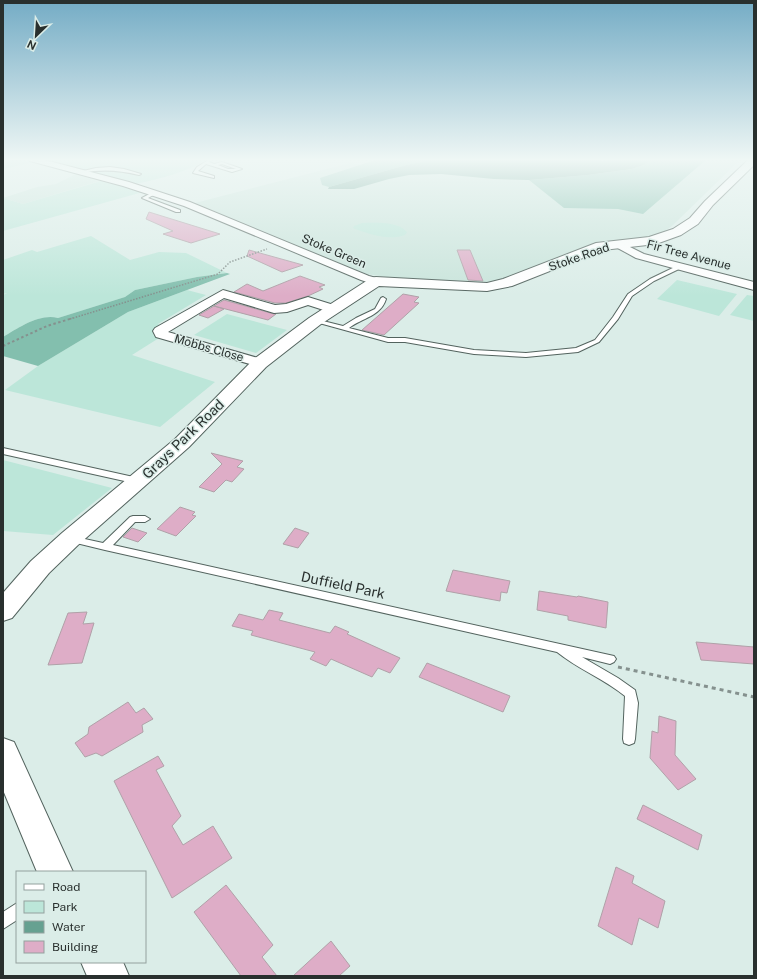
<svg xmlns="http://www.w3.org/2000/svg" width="757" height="979" viewBox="0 0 757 979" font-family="'Public Sans',sans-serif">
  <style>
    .built { fill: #c9e4db }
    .green { fill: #bce6d9 }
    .forest { fill: #83bfae }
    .water { fill: #66a191 }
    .building { fill: #deadc7; stroke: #b0a1a8 }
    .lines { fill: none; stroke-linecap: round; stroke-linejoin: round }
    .lane-casing { stroke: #53635e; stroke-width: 2 }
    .street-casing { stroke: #53635e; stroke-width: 2 }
    .secondary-casing { stroke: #53635e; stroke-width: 2 }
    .path-far2 { stroke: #85918e; stroke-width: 1.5; stroke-dasharray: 1.5 1.5; stroke-linecap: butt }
    .path-far1 { stroke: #85918e; stroke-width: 2; stroke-dasharray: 2.5 2.5; stroke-linecap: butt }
    .path { stroke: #85918e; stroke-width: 3; stroke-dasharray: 4 4; stroke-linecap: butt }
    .lane { fill: #fff; fill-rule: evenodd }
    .street { fill: #fff; fill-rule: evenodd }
    .secondary { fill: #fff; fill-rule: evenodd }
    .labels { text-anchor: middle; stroke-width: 3; stroke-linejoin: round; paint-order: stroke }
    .far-street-label { font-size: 12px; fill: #29302e; stroke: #dbede8 }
    .street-label { font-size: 14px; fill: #29302e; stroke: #dbede8 }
  </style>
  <rect width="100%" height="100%" fill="#dbede8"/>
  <!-- built -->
  <path class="built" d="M381,159h360l-68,66 -13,10 -12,3 -48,3 -104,41 -12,2 -92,-6 -25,-4 -59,-23 -113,-48 155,-40 13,2z
    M76,174l23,7 -76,23 -20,-6 34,-11 19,-3z"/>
  <!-- green -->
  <path class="green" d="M3,159h14l17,3 -31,7z
    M44,159h164c-21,13 -48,20 -73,25z
    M104,180l39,12 -140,39v-33l20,6z
    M362,223c14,0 35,-2 45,9l-2,3c-16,6 -37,-1 -52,-7l1,-2z
    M91,236l39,24 29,-8 27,1 41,20 -30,4 -62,13 -10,7 -67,21c-18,-5 -40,10 -55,19v-42l4,-2 -4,1v-34l29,-10 5,2z
    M677,280l60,14 -18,22 -62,-17z
    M187,290l19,5 -48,29 3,2 -8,9 6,3 -27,17 83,27 -55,45 -155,-37 33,-24 90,-54z
    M747,295l7,1v25l-24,-6z
    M227,314l60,16 -31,23 -62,-18z
    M3,460l109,28 -59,47 -50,-4z"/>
  <!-- forest -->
  <path class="forest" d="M378,159h58l-30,6 -77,22 -7,-2 -2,-7z
    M651,159h56l-64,55 -25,-5 -54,-1 -35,-28 59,-5 44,-6 12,-4z
    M227,273l3,1 -102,38 -90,54 -35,-10v-19c15,-9 37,-24 55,-19l67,-21 10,-7 62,-13z"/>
  <!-- water -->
  <path class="water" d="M436,159h138l30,2 16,-2h31l-7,6 -12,4 -44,6 -59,5 -35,-1 -53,-5 -32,1 -20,4 -35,10h-26l1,-2 77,-22z"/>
  <!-- building -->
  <path class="building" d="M149,212l71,22 -29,9 -28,-9 10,-3 -27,-12z
    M249,250l54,15 -21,7 -35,-16z
    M457,250h13l13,31 -15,-1z
    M300,276l25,9 -6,2 4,2 -15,7 -22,7h-11l-41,-11 13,-8 16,7z
    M403,294l16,3 -5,5 5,1 -35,32 -22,-5z
    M224,300l50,14h2l-8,6 -54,-14z
    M214,306l10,3 -16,9 -9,-3z
    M211,453l32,8 -6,6 7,2 -12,13 -6,-2 -12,12 -15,-5 23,-23z
    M180,507l15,5 -3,3 4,1 -20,20 -19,-7z
    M132,528l15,5 -9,9 -15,-5z
    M295,528l14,5 -11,15 -15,-4z
    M453,570l57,11 -3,12 -6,-1 -1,9 -54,-10z
    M539,591l38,6 1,-1 30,6 -2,26 -38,-8v-4l-31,-6z
    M269,610l14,3 -4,7 51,13 5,-7 14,6 -2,2 53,24 -10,15 -12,-5 -6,9 -41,-18 -5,7 -16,-7 5,-7 -64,-17 2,-4 -21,-5 7,-12 24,6z
    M87,612l-4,12 11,-1 -12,40 -34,2 20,-52z
    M696,642l58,5v17l-53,-4z
    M427,663l83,33 -7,16 -84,-35z
    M128,702l8,11 8,-5 9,11 -11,6 1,7 -41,24 -6,-3 -11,4 -10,-14 13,-9 1,-7z
    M659,716l17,5 -1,34 21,24 -18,11 -28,-32 2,-27 6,2z
    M158,756l6,10 -8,4 25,46 -9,10 11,19 30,-19 19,32 -60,40 -58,-117z
    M643,805l59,30 -4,15 -61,-31z
    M616,867l18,9 -2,7 33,18 -7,27 -19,-10 -7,27 -34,-19z
    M226,885l47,60 -11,12 15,19h-36l-47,-64z
    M331,941l19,25 -11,10h-46z"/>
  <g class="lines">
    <defs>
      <path id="lane" d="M210,159l2,1 -3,2 5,2 8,-2 20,7 -10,3 -26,-8 -8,7 16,5v2l-21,-5 4,-6zM222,164l14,5h-8l-10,-4z
        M110,167l14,2 17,5 -2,1c-20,-5 -38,-6 -58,-2l-2,-1 17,-4z
        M153,192l4,1 -9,5 32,12v2h-4l-34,-14z
        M679,265l3,2 -1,1 -27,13 -22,15 -14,23 -19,23 -21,10 -52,5 -52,-3 -69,-12h-17l-76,-21 3,-2 28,7 13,-8 19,-9 6,-11 2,-1 3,2c-5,17 -24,19 -37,29l39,10h17l69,12 52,3 50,-5 19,-8 18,-23 15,-23 22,-15z
        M3,448l135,30 4,3 -4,3 -135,-30z
        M133,516h12l5,3 -5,3h-10l-22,23 501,111 2,3 -2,3 -4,2 -28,-7 36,21 17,12 3,13 -3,36 -1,4 -5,2 -5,-2 -1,-4 2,-43c-21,-17 -47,-27 -68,-44l-452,-102 -37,-9 -2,-2 2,-2 3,-1 32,7 27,-26z
        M17,903v17l-14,9v-17z"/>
      <path id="street" d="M29,159h12l88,23 61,20 179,74 11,3 2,2 -2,2 -4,2 -15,-5 -177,-74 -61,-20 -93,-25z
        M618,241l26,13 110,28v8l-118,-32 -22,-12 -1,-2z
        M223,290l52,15 11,-1 22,-7 29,9 2,3 -2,3 -4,1 -25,-8 -21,7 -13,1 -50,-15 -56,34 97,28 2,3 -2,3 -5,1 -104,-30 -3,-6 2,-3z"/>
      <path id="secondary" d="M749,159h5v6l-41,40 -15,19 -17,11 -25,9 -53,6 -91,36 -25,5 -108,-5 -58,38 -55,43 -77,80 -111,98 -29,28 -37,45 -9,3v-28l28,-32 31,-28 113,-94 79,-80 55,-41 62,-40 5,-1 111,6 16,-4 93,-36 53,-6 24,-8 17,-11 15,-17z
        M3,738l11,4 59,130h-36l-34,-82z
        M81,962h42l6,14h-42z"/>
    </defs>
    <!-- lane casing -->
    <use href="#lane" class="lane-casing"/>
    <!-- street casing -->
    <use href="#street" class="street-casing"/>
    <!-- secondary casing -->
    <use href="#secondary" class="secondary-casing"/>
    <!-- path-far2 -->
    <path class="path-far2" d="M70,319l148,-45 12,-12 37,-13"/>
    <!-- path-far1 -->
    <path class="path-far1" d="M3,346l44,-20 26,-8"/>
    <!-- path -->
    <path class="path" d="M618,667l136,30"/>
    <!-- lane -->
    <use href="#lane" class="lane"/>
    <!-- street -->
    <use href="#street" class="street"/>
    <!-- secondary -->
    <use href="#secondary" class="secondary"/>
  </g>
  <!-- sky -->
  <linearGradient id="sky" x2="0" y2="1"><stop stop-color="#74acc5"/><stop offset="0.54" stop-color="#eff7f5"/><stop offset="1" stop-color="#eff7f5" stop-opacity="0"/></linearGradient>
  <rect width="757" height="296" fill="url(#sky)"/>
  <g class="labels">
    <!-- far-street labels -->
    <g class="far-street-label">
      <text transform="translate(334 251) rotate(23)" y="4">Stoke Green</text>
      <text transform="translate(689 255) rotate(15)" y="4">Fir Tree Avenue</text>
      <text transform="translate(579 257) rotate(-19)" y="4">Stoke Road</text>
      <text transform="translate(209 348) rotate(16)" y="4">Mobbs Close</text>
    </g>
    <!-- street labels -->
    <g class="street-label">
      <text transform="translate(183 439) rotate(-44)" y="5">Grays Park Road</text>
      <text transform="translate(343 585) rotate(12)" y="5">Duffield Park</text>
    </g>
  </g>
  <!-- border -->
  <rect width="757" height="979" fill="none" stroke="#29302e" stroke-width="8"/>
  <!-- legend -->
  <rect x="16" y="871" width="130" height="92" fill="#dbede8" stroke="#94a19e"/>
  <rect x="24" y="884" width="20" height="6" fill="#ffffff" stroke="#94a19e"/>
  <text x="52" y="891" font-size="12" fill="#29302e">Road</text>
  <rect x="24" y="901" width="20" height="12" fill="#bce6d9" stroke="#94a19e"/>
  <text x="52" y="911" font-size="12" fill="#29302e">Park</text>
  <rect x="24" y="921" width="20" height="12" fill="#66a191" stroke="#94a19e"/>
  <text x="52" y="931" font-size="12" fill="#29302e">Water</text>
  <rect x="24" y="941" width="20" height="12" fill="#deadc7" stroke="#94a19e"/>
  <text x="52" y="951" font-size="12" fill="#29302e">Building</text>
  <!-- north arrow -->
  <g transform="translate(36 36) rotate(205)" stroke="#dbede8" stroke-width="3" paint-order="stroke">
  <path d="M0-3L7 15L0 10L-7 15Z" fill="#29302e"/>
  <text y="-6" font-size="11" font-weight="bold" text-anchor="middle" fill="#29302e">N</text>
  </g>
</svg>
